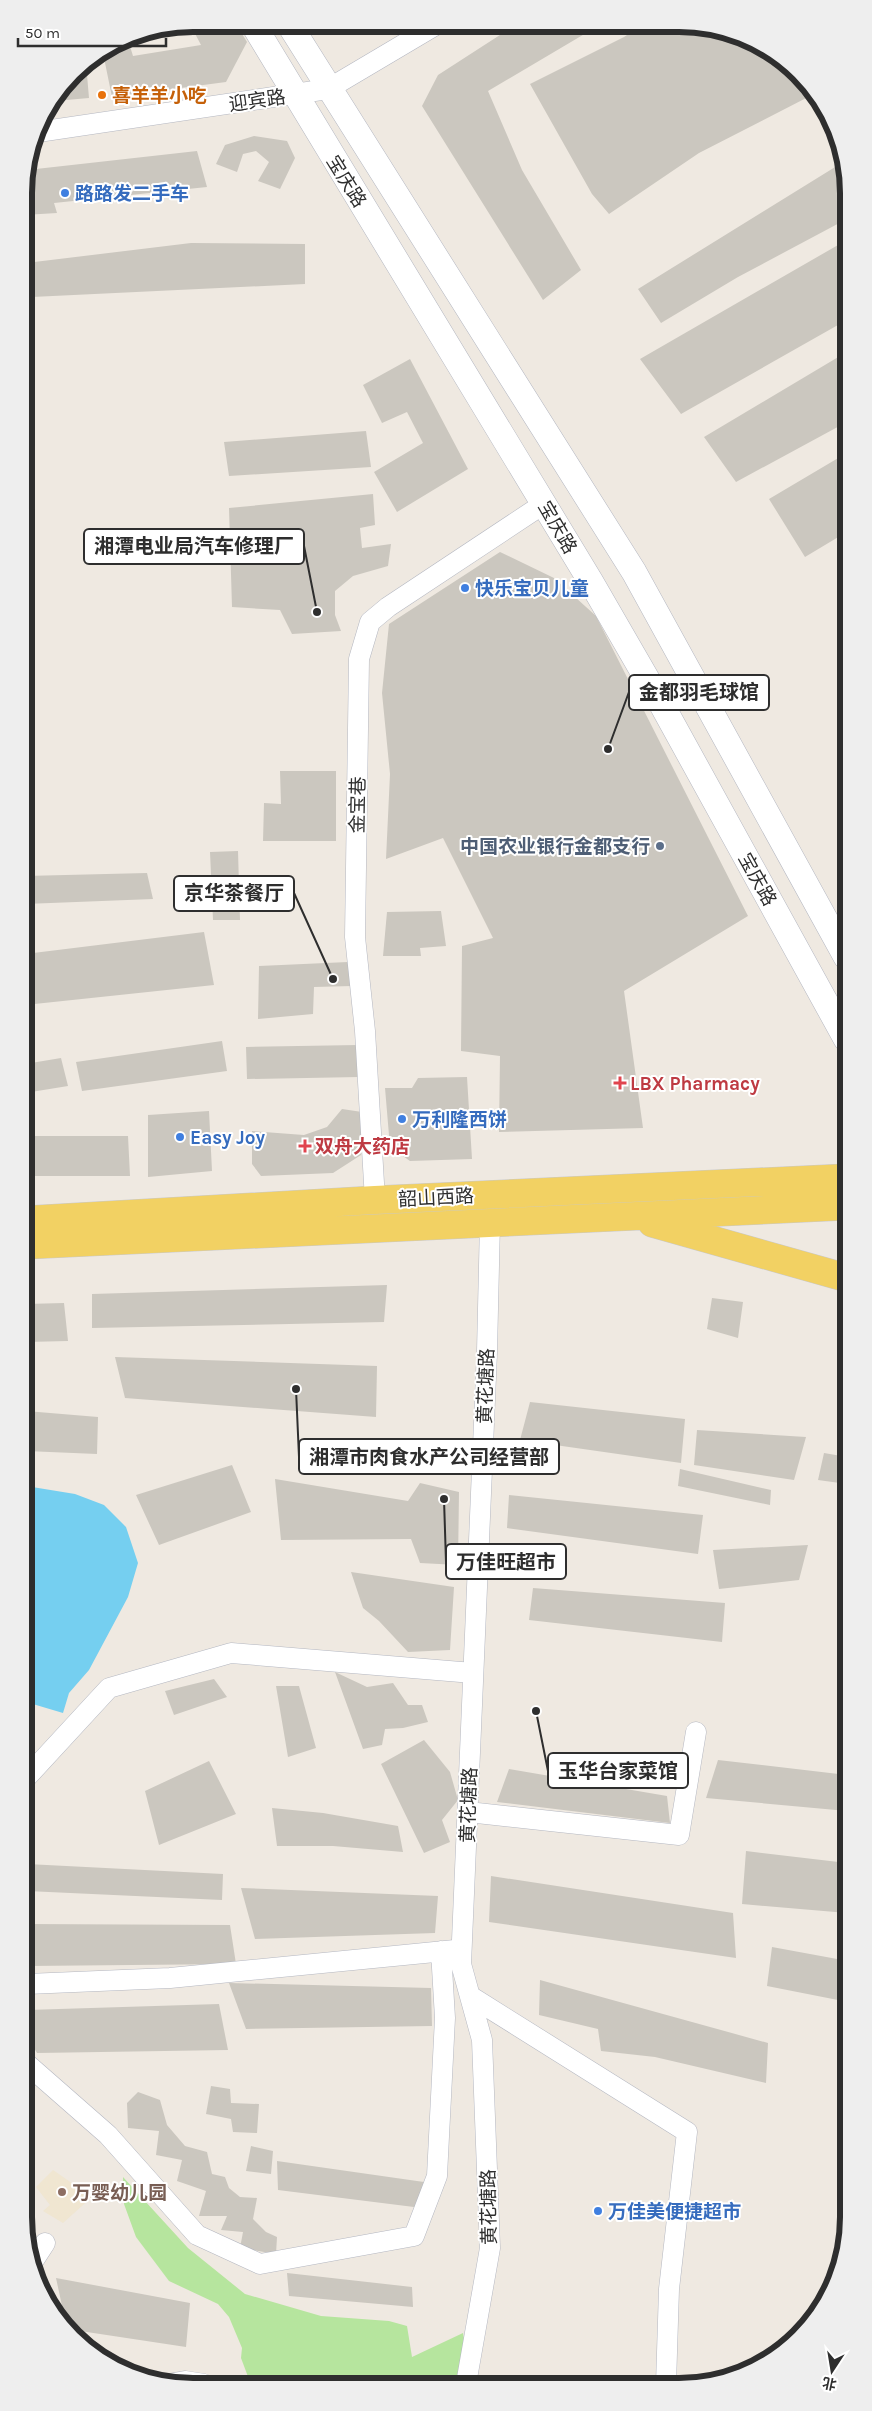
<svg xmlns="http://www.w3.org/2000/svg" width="872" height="2411" viewBox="0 0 872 2411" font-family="Karla,'Noto Sans SC',sans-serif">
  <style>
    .education { fill: #f0e6d1 }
    .green { fill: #b6e59e }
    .water { fill: #75cff0 }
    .building { fill: #cbc7bf }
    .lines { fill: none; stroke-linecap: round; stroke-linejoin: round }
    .minor-casing { stroke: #b4b7c1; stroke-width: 21 }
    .tertiary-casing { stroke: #b4b7c1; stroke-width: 26 }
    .primary-casing { stroke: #c9c9c9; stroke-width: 29 }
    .minor { stroke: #fff; stroke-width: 20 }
    .tertiary { stroke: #fff; stroke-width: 25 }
    .primary { stroke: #f2d163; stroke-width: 28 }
    .food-dot { fill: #e8710a; stroke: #fff; stroke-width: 2 }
    .shop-dot { fill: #3f7fe0; stroke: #fff; stroke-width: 2 }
    .service-dot { fill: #5c6f8a; stroke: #fff; stroke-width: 2 }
    .health-dot { fill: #e0444e; stroke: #fff; stroke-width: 2 }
    .education-dot { fill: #8d6e63; stroke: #fff; stroke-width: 2 }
    .labels { text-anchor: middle; stroke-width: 4; stroke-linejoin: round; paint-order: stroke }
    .food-label { font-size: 19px; font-weight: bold; fill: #c56008; stroke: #fff; text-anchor: start }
    .street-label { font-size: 19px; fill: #2e2e2e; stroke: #fff }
    .shop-label { font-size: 19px; font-weight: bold; fill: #366cbe; stroke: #fff; text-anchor: start }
    .service-label { font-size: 19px; font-weight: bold; fill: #4e5e75; stroke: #fff; text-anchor: end }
    .health-label { font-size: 19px; font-weight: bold; fill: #be3a42; stroke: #fff; text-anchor: start }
    .education-label { font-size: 19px; font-weight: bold; fill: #785e54; stroke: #fff; text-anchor: start }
    .rim { fill: none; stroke: #2e2e2e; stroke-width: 6 }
    .leader { fill: none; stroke: #2e2e2e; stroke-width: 2 }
    .callout-dot { fill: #2e2e2e; stroke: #fff; stroke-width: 2 }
    .callout { fill: #fff; stroke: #2e2e2e; stroke-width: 2 }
    .callout-label { font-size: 20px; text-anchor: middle; font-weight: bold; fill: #2e2e2e }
  </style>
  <rect width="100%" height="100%" fill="#efe9e1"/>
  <!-- education -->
  <path class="education" d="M53,2170l39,27 -29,26 -20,-12 7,-6 -14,-18z"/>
  <!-- green -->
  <path class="green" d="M123,2177l65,71 57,46 76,22 68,5 18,5 5,31 51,-24 5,32 -19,19h-178l-21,-2 -9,-24 1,-10 -13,-31 -11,-13 -49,-23 -33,-44 -12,-33z"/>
  <!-- water -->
  <path class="water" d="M26,1486l49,8 29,11 22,22 12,36 -10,34 -39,73 -20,23 -6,20 -37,-11z"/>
  <!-- building -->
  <path class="building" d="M190,24h46l11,18 -21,40 -114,15 -9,-44 13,-8 13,-2 4,13 68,-11z
    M514,26h84l-110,65 34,79 59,100 -38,30 -121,-194 16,-31z
    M639,27h73l51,19 35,27 16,21 -115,59 -90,61 -17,-20 -62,-110 94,-47z
    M86,63l3,35 -34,3 27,-35z
    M254,136l33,5 8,17 -15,31 -22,-8 11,-19 -13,-11 -13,3 -6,18 -21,-8 9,-19z
    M197,151l10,36 -153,16 3,10 -33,2v-33l3,-12z
    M840,164l5,19v37l-107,57 -77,46 -23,-34z
    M845,241v80l-164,93 -41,-55z
    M191,243l114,1v40l-273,13 -6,-34z
    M845,353v70l-109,59 -32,-45z
    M410,359l58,110 -71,43 -23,-40 49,-29 -16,-31 -25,11 -19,-38z
    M366,431l5,36 -142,9 -5,-34z
    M845,454v79l-40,24 -36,-58z
    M373,494l2,31 -15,3 2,20 29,-4 -3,22 -35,10 -18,15v24l6,16 -49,3 -12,-24 -48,-3 -3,-99z
    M500,552l54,26 42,38 152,300 -124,75 19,137 -144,4 1,-76 -39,-5 1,-105 31,-8 -50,-100 -57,21 4,-85 -8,-81 7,-69z
    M845,555v3l1,10 -6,-9z
    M280,771h56v70h-73l1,-38 17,1z
    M238,851l2,69h-27l-3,-68z
    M147,873l6,26 -128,5v-28z
    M441,911l5,35 -26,2 1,8h-38l4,-44z
    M204,932l10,53 -189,20v-51z
    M348,962l4,24 -38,1 -1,27 -55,5 1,-53z
    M222,1041l5,30 -145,20 -6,-29z
    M358,1045l1,32 -112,2 -1,-32z
    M61,1058l7,28 -43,7v-29z
    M467,1077l5,82 -62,2 -20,-14 -5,-59h27l6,-10z
    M342,1109l20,3 1,33 -2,10 -28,18 -72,3 -9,-12v-33l52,4 23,-8z
    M209,1111l3,60 -64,6v-62z
    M25,1136h103l2,40h-104z
    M387,1285l-3,37 -292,6v-34z
    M712,1298l31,4 -5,36 -31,-9z
    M64,1303l4,38 -42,1v-38z
    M115,1357l262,9 -1,51 -251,-19z
    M530,1402l155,17 -4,44 -161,-23z
    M26,1411l72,6 -1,37 -71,-3z
    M697,1430l109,7 -12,43 -100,-15z
    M824,1453l23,4v27l-29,-4z
    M232,1465l19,47 -92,33 -23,-50z
    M680,1469l91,21 -1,15 -92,-19z
    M275,1479l133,22 12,-18 39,9 -1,73 -38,-2 -9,-24 -130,1z
    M509,1495l194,20 -5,39 -191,-26z
    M808,1545l-9,35 -80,9 -6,-39z
    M351,1572l103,15 -4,63 -42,2 -29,-31 -16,-13z
    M533,1588l192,15 -3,39 -193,-22z
    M335,1672l32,15 26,-4 15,22h14l6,17 -25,6 -18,1 -3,16 -19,4z
    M214,1679l13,18 -53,18 -9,-24z
    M276,1686h23l17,62 -28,9z
    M424,1740l26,32 8,28 -16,20 8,22 -26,11 -43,-89z
    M718,1760l129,15v36l-141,-13z
    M209,1761l27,53 -77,31 -14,-54z
    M509,1769l158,27 3,27 -173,-21z
    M272,1808l51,5 75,13 5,26 -70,-6h-56z
    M746,1851l101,12v50l-105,-9z
    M27,1864l196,10 -1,26 -195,-9z
    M491,1876l242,37 3,45 -247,-36z
    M241,1888l197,8 -3,37 -180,6z
    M27,1924l203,1 6,39 -209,2z
    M772,1947l76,14v41l-81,-16z
    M540,1980l228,63 -2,40 -111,-26 -54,-6 -3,-22 -59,-14z
    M229,1983l202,5 1,38 -186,3z
    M219,2004l9,46 -191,3 -10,-17v-26z
    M211,2086l19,3 1,14 28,1 -2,29 -24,-1 -2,-13 -25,-5z
    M138,2092l22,8 7,25 18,21 22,6 5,22 13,3 4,11 11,9 17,1 -4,21 13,13 11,5 -1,17 -36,-6 3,-16 -22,-2 6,-14h-28l7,-25 -29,-10 5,-21 -26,-5 3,-24 -31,-3 -1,-25z
    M251,2146l22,5 -2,23 -25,-3z
    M277,2161l147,21 -2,26 -144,-18z
    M287,2273l125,14 1,20 -124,-11z
    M56,2278l134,25 -4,44 -119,-18z"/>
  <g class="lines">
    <defs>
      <path id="minor" d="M38,132l290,-43 108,-64
        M375,1200l-10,-169 -10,-94 4,-278 11,-37 18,-15 157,-104
        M26,1778l83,-90 122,-35 242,20
        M468,1812l211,23 17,-103
        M27,1984l143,-6 285,-28
        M470,1996l217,136 -18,157 -3,95
        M27,2064l81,71 89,100 63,29 154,-28 23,-60 8,-158 -4,-67
        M32,2263l13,-20
        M168,2384l17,-3 19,3
        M466,2384l24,-136 -8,-208 -21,-76 26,-612 3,-130"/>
      <path id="tertiary" d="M253,24l338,558 71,123 184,334
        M289,24l345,548 212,385"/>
      <path id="primary" d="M26,1220l349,-20 471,-22
        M652,1223l195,55
        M26,1245l820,-39"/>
    </defs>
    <!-- minor casing -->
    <use href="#minor" class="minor-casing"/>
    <!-- tertiary casing -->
    <use href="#tertiary" class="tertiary-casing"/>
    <!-- primary casing -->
    <use href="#primary" class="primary-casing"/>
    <!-- minor -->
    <use href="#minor" class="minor"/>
    <!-- tertiary -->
    <use href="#tertiary" class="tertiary"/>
    <!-- primary -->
    <use href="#primary" class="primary"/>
  </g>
  <!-- markers -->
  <circle class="food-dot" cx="102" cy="95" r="5"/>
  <g class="shop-dot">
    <circle cx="65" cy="193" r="5"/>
    <circle cx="465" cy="588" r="5"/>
    <circle cx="402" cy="1119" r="5"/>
    <circle cx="180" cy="1137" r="5"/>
    <circle cx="598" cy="2211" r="5"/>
  </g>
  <circle class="service-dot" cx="660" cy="846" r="5"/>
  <g class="health-dot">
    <path d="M617.5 1075.5h5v5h5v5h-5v5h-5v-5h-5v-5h5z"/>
    <path d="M302.5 1138.5h5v5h5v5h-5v5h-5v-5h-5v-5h5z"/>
  </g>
  <circle class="education-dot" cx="62" cy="2192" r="5"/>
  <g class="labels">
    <!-- food labels -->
    <g class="food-label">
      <text x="112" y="102">喜羊羊小吃</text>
    </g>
    <!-- street labels -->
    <g class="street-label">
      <text transform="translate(257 100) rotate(-8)" y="7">迎宾路</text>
      <text transform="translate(347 181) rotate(58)" y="7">宝庆路</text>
      <text transform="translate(558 527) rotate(60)" y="7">宝庆路</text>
      <text transform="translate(357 805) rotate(-89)" y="7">金宝巷</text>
      <text transform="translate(758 879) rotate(61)" y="7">宝庆路</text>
      <text transform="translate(436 1197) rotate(-3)" y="7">韶山西路</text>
      <text transform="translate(485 1386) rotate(-88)" y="7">黄花塘路</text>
      <text transform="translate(468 1805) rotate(-88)" y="7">黄花塘路</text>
      <text transform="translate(488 2207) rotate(-91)" y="7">黄花塘路</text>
    </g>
    <!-- shop labels -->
    <g class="shop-label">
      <text x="75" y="200">路路发二手车</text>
      <text x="475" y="595">快乐宝贝儿童</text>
      <text x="412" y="1126">万利隆西饼</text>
      <text x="190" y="1144">Easy Joy</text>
      <text x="608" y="2218">万佳美便捷超市</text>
    </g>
    <!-- service labels -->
    <g class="service-label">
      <text x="650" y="853">中国农业银行金都支行</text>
    </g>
    <!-- health labels -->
    <g class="health-label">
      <text x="630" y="1090">LBX Pharmacy</text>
      <text x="315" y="1153">双舟大药店</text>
    </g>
    <!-- education labels -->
    <g class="education-label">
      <text x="72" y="2199">万婴幼儿园</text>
    </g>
  </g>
  <!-- crop -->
  <path d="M0 0H872V2411H0ZM193 32H679A161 161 0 0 1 840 193V2217A161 161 0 0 1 679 2378H193A161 161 0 0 1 32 2217V193A161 161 0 0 1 193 32Z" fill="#eee" fill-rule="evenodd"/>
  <path class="rim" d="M193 32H679A161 161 0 0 1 840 193V2217A161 161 0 0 1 679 2378H193A161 161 0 0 1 32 2217V193A161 161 0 0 1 193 32Z"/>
  <!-- callouts -->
  <path class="leader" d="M317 612L304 546M608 749L629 692M333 979L294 893M296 1389L299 1457M444 1499L446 1562M536 1711L548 1771"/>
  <g class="callout-dot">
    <circle cx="317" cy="612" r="5"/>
    <circle cx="608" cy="749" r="5"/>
    <circle cx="333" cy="979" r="5"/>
    <circle cx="296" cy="1389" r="5"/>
    <circle cx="444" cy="1499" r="5"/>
    <circle cx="536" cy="1711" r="5"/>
  </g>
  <g class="callout">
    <rect x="84" y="529" width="220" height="35" rx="5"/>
    <rect x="629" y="675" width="140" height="35" rx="5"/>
    <rect x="174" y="876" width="120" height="35" rx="5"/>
    <rect x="299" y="1439" width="260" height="35" rx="5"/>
    <rect x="446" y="1544" width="120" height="35" rx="5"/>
    <rect x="548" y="1753" width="140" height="35" rx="5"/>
  </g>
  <g class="callout-label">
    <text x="194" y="553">湘潭电业局汽车修理厂</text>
    <text x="699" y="699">金都羽毛球馆</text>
    <text x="234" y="900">京华茶餐厅</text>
    <text x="429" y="1464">湘潭市肉食水产公司经营部</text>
    <text x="506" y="1569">万佳旺超市</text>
    <text x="618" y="1778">玉华台家菜馆</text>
  </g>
  <!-- north arrow -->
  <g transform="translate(832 2371) rotate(192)" stroke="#ffffff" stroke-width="4" paint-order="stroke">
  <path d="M0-4L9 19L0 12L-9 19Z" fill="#2e2e2e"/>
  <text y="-8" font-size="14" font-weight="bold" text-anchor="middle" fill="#2e2e2e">北</text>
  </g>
  <!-- scale -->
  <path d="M18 38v8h148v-8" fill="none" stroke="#2e2e2e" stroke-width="2.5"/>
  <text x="25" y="38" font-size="15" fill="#2e2e2e" stroke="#ffffff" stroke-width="4" paint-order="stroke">50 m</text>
</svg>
